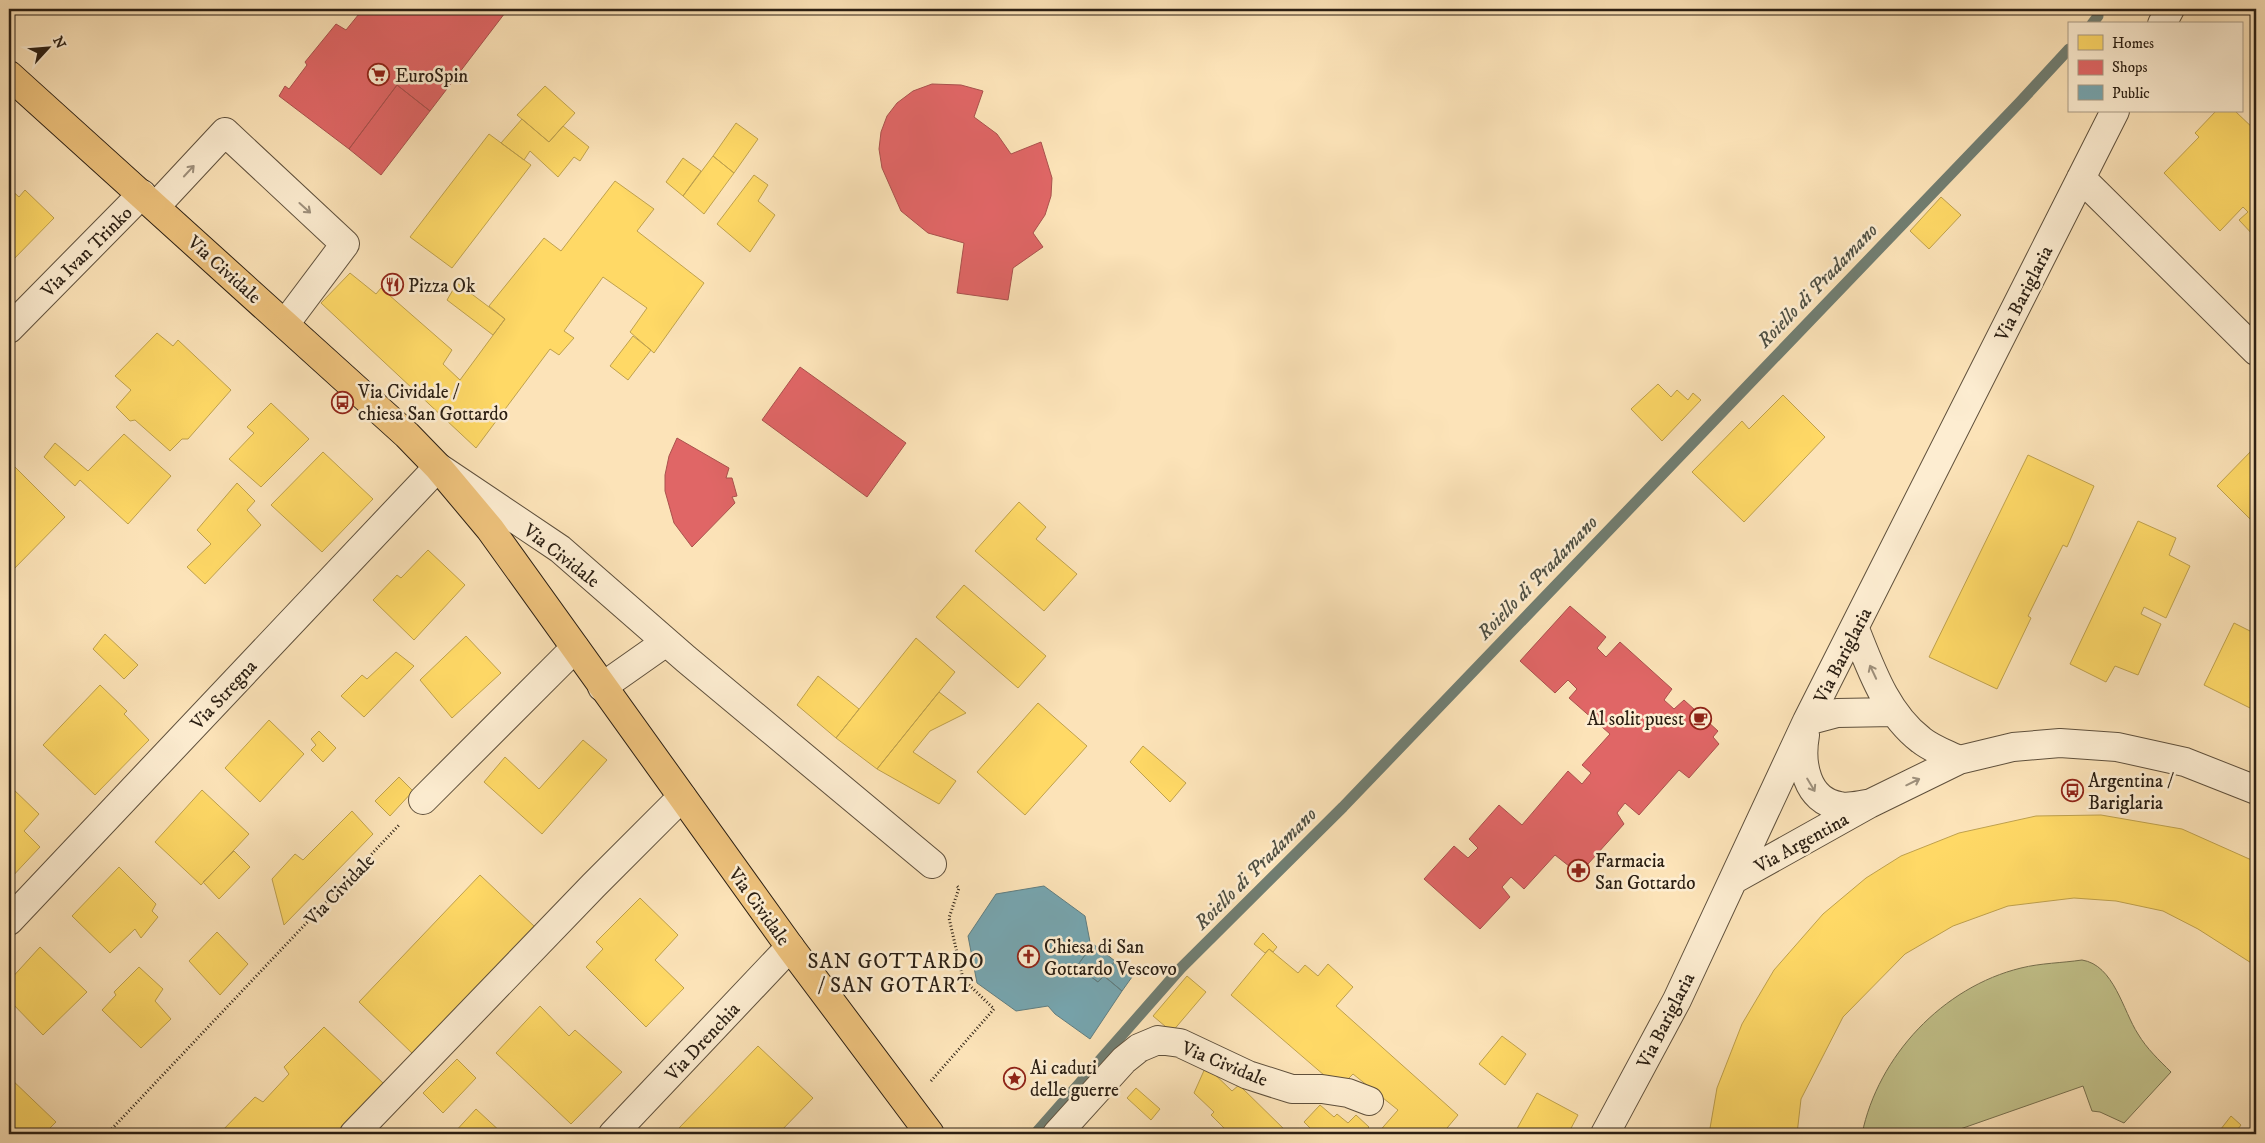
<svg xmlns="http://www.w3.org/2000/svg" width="2265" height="1143" viewBox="0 0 2265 1143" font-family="'IM FELL DW Pica',serif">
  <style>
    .green { fill: #c3c38c; stroke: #777150 }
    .homes { fill: #ffd966; stroke: #bfa14d }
    .shops { fill: #e06666; stroke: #aa514d }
    .public { fill: #76a5af; stroke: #607d80 }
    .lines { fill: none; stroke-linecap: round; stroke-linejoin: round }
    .stream { stroke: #717e72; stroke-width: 11 }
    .minor-casing { stroke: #5f503c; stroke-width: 30 }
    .major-casing { stroke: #2b1f13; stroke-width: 30 }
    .path { stroke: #2b1f13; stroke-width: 3; stroke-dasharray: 1 2.5; stroke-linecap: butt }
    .minor { stroke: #fdedd1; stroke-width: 28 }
    .major { stroke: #eec27c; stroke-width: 28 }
    .oneway { stroke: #9e907c }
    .labels { text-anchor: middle; stroke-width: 5; stroke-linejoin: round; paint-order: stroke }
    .poi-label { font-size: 19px; fill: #2b1f13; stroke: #fdedd1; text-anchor: start }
    .street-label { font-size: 19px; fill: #2b1f13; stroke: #fdedd1 }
    .water-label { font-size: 20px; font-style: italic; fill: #4e4f43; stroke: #fdedd1 }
    .quarter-label { font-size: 21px; letter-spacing: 1px; fill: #2b1f13; stroke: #fdedd1 }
  </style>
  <rect width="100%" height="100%" fill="#fce3b8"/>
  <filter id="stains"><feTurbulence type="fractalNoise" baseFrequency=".004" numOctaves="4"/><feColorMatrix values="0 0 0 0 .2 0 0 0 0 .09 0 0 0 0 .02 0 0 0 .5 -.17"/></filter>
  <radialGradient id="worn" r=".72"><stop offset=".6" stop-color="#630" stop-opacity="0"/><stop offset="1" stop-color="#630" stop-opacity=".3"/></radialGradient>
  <!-- green -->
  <path class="green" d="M2082,960c32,5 41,51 56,74 9,15 21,26 33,38l-47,51 -24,-11 -8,-1 -9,-25 -137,48h-84c16,-78 81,-147 159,-166 20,-5 41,-5 61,-8z"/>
  <!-- homes -->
  <path class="homes" d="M545,86l30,27 -26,29 -32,-27z
    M2216,111h19l21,20v107l-17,-18 9,-8 -5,-5 -23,24 -56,-58 35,-36 -4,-4z
    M522,119l27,23 14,-16 26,21 -9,14 -6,-4 -16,20 -28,-26 -6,9 -23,-17z
    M736,123l22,16 -24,34 -21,-17z
    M489,134l42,31 -79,103 -42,-31z
    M713,156l21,17 -30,41 -21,-18z
    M683,158l18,13 -18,25 -17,-14z
    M754,175l14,10 -10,16 17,14 -25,37 -33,-28z
    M615,181l39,28 -17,22 67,52 -50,70 -24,-21 17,-24 -44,-31 -39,54 10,7 -15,17 -9,-6 -74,99 -155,-145 29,-30 26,21 5,-6 71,62 -9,14 17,16 45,-61 -16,-13 55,-68 17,13z
    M9,188l10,9 6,-7 29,28 -45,46z
    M1941,197l20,18 -32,34 -19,-18z
    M457,283l48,36 -12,16 -46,-35z
    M157,333l16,13 5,-6 53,50 -43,49h-6l-12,12 -35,-31 -5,1 -14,-14 15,-17 -16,-14z
    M633,336l18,14 -23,30 -18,-14z
    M1658,384l13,13 6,-7 11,10 5,-7 8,7 -39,41 -31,-32z
    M1783,395l42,42 -81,85 -52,-50 50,-51 7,8z
    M271,403l38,36 -48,48 -32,-28 25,-26 -7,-6z
    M124,434l47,42 -43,48 -48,-44 -5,6 -31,-29 11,-14 33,28z
    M2256,446v79l-39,-39z
    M323,452l50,47 -51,53 -51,-47z
    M2028,455l66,31 -27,61 -4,-2 -35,71 3,2 -34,71 -68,-32z
    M9,461l56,56 -56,57z
    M237,483l18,18 -8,9 14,15 -56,59 -18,-17 24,-23 -14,-14z
    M1019,502l27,25 -10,12 41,35 -33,37 -69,-60z
    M2138,521l38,17 -7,17 21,11 -24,52 -22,-11 -3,7 20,10 -23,51 -23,-9 -9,16 -36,-18z
    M428,550l37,35 -51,55 -41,-40 24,-25 4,3z
    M964,585l82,71 -28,32 -82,-71z
    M2234,623l22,11v77l-52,-26z
    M105,634l33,31 -14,14 -31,-30z
    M466,636l35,37 -49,45 -32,-38z
    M916,638l39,34 -78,97 -41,-31z
    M396,652l18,14 -50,51 -23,-21 21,-21 5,4z
    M818,676l41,33 -23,29 -39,-33z
    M100,685l27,26 -3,3 25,26 -54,55 -52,-50z
    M939,692l27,21 -36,18 -17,21 43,29 -17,23 -62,-35z
    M1038,703l49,43 -62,69 -48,-43z
    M269,720l35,34 -44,48 -35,-34z
    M319,731l17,17 -13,14 -12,-12 5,-5 -5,-6z
    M583,740l24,20 -65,74 -58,-52 21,-25 34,32z
    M1143,746l43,37 -16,19 -40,-40z
    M399,777l14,14 -23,25 -15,-15z
    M12,788l27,26 -15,17 16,16 -31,33v-89z
    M202,790l47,44 -48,51 -46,-43z
    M352,811l21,23 -89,91 -12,-46 23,-25 8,6z
    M2101,815l81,14 74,33v104l-58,-37 -35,-18 -47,-10 -42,-3 -66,8 -55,20 -48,28 -62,63 -42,82 -4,35h-88l8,-46 25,-64 32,-54 49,-56 43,-36 35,-22 58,-23 77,-17z
    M234,851l16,16 -31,32 -16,-17z
    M119,867l37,37 -4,7 6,6 -17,21 -6,-9 -25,24 -38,-37z
    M480,875l55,52 -121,128 -55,-53z
    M640,898l38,37 -23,25 29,28 -38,39 -60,-60 17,-18 -7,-7z
    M217,932l31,32 -28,31 -31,-34z
    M1263,933l14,14 -4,5 -4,-3 -4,4 -11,-9z
    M40,947l47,45 -44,43 -34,-35v-19z
    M1269,949l29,24 7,-8 13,11 10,-12 25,23 -17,19 122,109 -16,19h-65l21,-24 -45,-36 -14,14 -108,-93z
    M139,967l24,22 -8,12 16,18 -30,29 -39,-38 14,-15 -2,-3z
    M1187,976l19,16 -34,40 -19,-16z
    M540,1006l29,30 6,-6 47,42 -51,52 -75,-71z
    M324,1027l60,57 -49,50h-116l36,-37 8,5 26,-28 -5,-7z
    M1502,1036l24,18 -21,31 -26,-21z
    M758,1046l55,52 -35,36h-93l-6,-6z
    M457,1059l19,19 -33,35 -20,-20z
    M1206,1066l26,25 7,-6 49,48 -58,1 -19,-19 3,-3 -20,-19z
    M9,1077l47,45 -12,12h-35z
    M1136,1088l24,21 -9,11 -24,-22z
    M1537,1093l41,22 -10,19h-54z
    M1320,1105l14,12 3,-3 11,9 8,-8 13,12 -7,7h-46l-12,-12z
    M476,1109l27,25h-50z
    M2231,1116l10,9 -7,9h-17z"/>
  <!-- shops -->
  <path class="shops" d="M363,9h145l-78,102 -33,-26 -48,64 -70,-53 6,-10 4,3 18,-24 -2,-3 31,-38 10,6z
    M932,84l29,1 22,6 -9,26 23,17 14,20 30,-12 11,36 -1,18 -6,19 -12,18 10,14 -30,21 -5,32 -51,-7 7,-50 -36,-10 -27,-22 -19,-43 -3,-19 2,-17 6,-16 10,-13 16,-12z
    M397,85l33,26 -49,64 -32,-26z
    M800,367l106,76 -39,54 -105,-77z
    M677,438l52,30 -3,10h6l5,18 -5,1 3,6 -43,44 -18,-24 -9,-32v-16l4,-19z
    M1570,606l36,31 -9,11 9,9 14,-15 52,47 -8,11 10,9 10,-9 34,31 -5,6 6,7 -30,34 -10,-8 -40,45 -14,-12 -8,10 7,11 -45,50 -24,-19 -31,34 -13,-12 -9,10 8,10 -30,32 -56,-50 30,-33 14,12 10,-10 -9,-9 30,-34 23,20 46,-54 14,13 9,-11 -9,-8 28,-31 -41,-36 8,-9 -9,-9 -13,13 -35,-32z"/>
  <!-- public -->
  <path class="public" d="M1044,886l41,30 6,31 -14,19 21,16 6,-6 18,15 -32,48 -35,-25 -7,-8 -32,5 -39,-28 -9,-47 28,-42z
    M1093,944l22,17 -17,21 -21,-16z
    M1115,961l17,16 -10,14 -18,-15z"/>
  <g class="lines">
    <!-- stream -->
    <path class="stream" d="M2092,24l6,-8
      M1035,1134l146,-166 162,-161 677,-705 49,-53"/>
    <defs>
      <path id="minor" d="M2162,24l8,-15
        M2081,178l175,173
        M156,206l69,-74 120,112 -60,80
        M9,329l133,-135
        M1855,629c16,40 31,84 66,111 11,9 26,14 38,20
        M602,687l64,-45
        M1807,721l30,-8 57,-1
        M1805,735c-5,28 1,66 35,71 8,2 19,-1 27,-2
        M423,800l152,-152
        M1733,880l136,-76 90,-44 54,-13 47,-4 57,4 68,15 71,28
        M9,921l429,-454 122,82 126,110 246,205
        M354,1134l240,-249 88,-88
        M613,1134l177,-187
        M1057,1134l67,-74 15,-12 19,-8 22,3 68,32 44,14h30l26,4 21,8
        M1605,1134l72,-134 130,-279 308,-610"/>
      <path id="major" d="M9,75l398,360 31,32 52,62 300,418 140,187"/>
    </defs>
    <!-- minor casing -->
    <use href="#minor" class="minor-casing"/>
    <!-- major casing -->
    <use href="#major" class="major-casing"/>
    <!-- path -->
    <path class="path" d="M931,1081l63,-72 -31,-30 -14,-61 10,-30 -2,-2
      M107,1134l293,-310"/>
    <!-- minor -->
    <use href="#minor" class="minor"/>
    <!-- major -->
    <use href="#major" class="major"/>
  </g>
  <!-- one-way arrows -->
  <defs><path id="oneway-shaft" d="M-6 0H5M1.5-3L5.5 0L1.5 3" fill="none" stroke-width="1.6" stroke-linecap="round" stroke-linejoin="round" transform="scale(1.25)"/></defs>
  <g class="oneway">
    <use href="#oneway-shaft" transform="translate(189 171) rotate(-47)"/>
    <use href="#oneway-shaft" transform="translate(305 208) rotate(42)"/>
    <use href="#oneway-shaft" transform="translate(1873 672) rotate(-115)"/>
    <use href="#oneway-shaft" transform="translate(1913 782) rotate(-26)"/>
    <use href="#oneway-shaft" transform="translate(1811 785) rotate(59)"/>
  </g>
  <!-- icons -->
  <defs>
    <symbol id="supermarket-ring" viewBox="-11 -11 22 22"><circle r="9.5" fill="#fdedd1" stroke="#8f2418" stroke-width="1.5"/><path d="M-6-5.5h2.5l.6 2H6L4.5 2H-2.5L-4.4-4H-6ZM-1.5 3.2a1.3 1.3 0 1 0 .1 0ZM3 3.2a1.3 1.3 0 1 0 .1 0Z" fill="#8f2418"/></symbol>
    <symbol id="restaurant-ring" viewBox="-11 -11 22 22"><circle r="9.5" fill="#fdedd1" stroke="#8f2418" stroke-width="1.5"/><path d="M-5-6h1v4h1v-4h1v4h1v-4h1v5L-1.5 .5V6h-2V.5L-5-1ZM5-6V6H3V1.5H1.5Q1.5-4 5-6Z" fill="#8f2418"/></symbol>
    <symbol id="bus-ring" viewBox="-11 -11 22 22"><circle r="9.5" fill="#fdedd1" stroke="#8f2418" stroke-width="1.5"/><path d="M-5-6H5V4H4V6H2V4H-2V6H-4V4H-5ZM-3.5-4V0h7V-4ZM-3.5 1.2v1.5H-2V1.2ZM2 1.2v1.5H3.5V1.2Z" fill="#8f2418"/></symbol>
    <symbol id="cafe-ring" viewBox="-11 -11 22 22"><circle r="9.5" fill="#fdedd1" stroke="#8f2418" stroke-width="1.5"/><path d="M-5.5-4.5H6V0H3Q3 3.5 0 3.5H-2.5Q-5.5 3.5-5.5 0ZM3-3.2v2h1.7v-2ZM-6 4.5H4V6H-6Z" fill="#8f2418"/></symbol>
    <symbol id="pharmacy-ring" viewBox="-11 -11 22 22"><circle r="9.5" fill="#fdedd1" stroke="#8f2418" stroke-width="1.5"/><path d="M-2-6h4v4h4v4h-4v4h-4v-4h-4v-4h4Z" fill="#8f2418"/></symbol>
    <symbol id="church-ring" viewBox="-11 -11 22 22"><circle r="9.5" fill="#fdedd1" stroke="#8f2418" stroke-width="1.5"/><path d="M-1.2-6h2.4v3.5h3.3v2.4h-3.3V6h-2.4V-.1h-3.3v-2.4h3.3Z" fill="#8f2418"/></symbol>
    <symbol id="sight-ring" viewBox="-11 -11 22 22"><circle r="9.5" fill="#fdedd1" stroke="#8f2418" stroke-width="1.5"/><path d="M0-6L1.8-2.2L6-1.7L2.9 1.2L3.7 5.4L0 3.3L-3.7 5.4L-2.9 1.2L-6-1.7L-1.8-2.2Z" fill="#8f2418"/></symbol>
  </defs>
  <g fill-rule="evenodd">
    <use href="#supermarket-ring" x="366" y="62" width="25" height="25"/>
    <use href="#restaurant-ring" x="380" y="272" width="25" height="25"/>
    <use href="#bus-ring" x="330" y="390" width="25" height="25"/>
    <use href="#cafe-ring" x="1688" y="706" width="25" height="25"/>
    <use href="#bus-ring" x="2060" y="778" width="25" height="25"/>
    <use href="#pharmacy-ring" x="1566" y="858" width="25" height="25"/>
    <use href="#church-ring" x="1016" y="944" width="25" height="25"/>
    <use href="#sight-ring" x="1002" y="1066" width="25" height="25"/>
  </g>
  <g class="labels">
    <!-- poi labels -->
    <g class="poi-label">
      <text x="395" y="82">EuroSpin</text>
      <text x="408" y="292">Pizza Ok</text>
      <text x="358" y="398">Via Cividale /<tspan x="358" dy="22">chiesa San Gottardo</tspan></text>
      <text x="1684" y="725" text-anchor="end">Al solit puest</text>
      <text x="2088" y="787">Argentina /<tspan x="2088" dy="22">Bariglaria</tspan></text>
      <text x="1595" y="867">Farmacia<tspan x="1595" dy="22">San Gottardo</tspan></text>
      <text x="1044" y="953">Chiesa di San<tspan x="1044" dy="22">Gottardo Vescovo</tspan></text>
      <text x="1030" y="1074">Ai caduti<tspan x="1030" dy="22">delle guerre</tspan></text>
    </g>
    <!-- street labels -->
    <g class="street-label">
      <text transform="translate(86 251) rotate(-45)" y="7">Via Ivan Trinko</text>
      <text transform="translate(225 269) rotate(42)" y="7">Via Cividale</text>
      <text transform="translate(2023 293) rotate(-63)" y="7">Via Bariglaria</text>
      <text transform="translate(562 555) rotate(38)" y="7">Via Cividale</text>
      <text transform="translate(1842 655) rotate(-63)" y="7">Via Bariglaria</text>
      <text transform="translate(223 694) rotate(-47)" y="7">Via Stregna</text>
      <text transform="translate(1801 842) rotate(-29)" y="7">Via Argentina</text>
      <text transform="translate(339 889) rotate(-46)" y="7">Via Cividale</text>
      <text transform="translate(760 906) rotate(54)" y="7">Via Cividale</text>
      <text transform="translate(1665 1020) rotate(-63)" y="7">Via Bariglaria</text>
      <text transform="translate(702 1041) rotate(-47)" y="7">Via Drenchia</text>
      <text transform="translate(1225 1063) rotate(22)" y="7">Via Cividale</text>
    </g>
    <!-- water labels -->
    <g class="water-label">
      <text transform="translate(1817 285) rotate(-46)" y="7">Roiello di Pradamano</text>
      <text transform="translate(1537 577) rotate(-46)" y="7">Roiello di Pradamano</text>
      <text transform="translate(1255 868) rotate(-45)" y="7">Roiello di Pradamano</text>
    </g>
    <!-- quarter labels -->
    <g class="quarter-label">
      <text x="896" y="968">SAN GOTTARDO<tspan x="896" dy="24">/ SAN GOTART</tspan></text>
    </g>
  </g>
  <!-- margin -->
  <rect width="2265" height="1143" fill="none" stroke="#fce3b8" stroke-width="30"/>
  <rect x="10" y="10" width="2245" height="1123" fill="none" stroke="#2b1f13" stroke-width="2.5"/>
  <rect x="15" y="15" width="2235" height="1113" fill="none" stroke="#2b1f13"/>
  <!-- legend -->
  <rect x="2068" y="22" width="175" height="90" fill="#fdedd1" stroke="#a99b85"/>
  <rect x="2078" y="35" width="25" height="15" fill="#ffd966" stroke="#a99b85"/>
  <text x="2112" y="48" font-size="15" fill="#2b1f13">Homes</text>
  <rect x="2078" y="60" width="25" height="15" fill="#e06666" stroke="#a99b85"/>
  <text x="2112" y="72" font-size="15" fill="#2b1f13">Shops</text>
  <rect x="2078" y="85" width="25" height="15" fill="#76a5af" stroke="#a99b85"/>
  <text x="2112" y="98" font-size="15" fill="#2b1f13">Public</text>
  <!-- north arrow -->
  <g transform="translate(48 48) rotate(64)" stroke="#fdedd1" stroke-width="4" paint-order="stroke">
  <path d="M0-4L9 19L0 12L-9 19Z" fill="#2b1f13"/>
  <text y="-8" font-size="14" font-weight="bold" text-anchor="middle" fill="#2b1f13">N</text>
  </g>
  <rect width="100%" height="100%" filter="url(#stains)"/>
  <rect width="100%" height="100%" fill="url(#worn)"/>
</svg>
